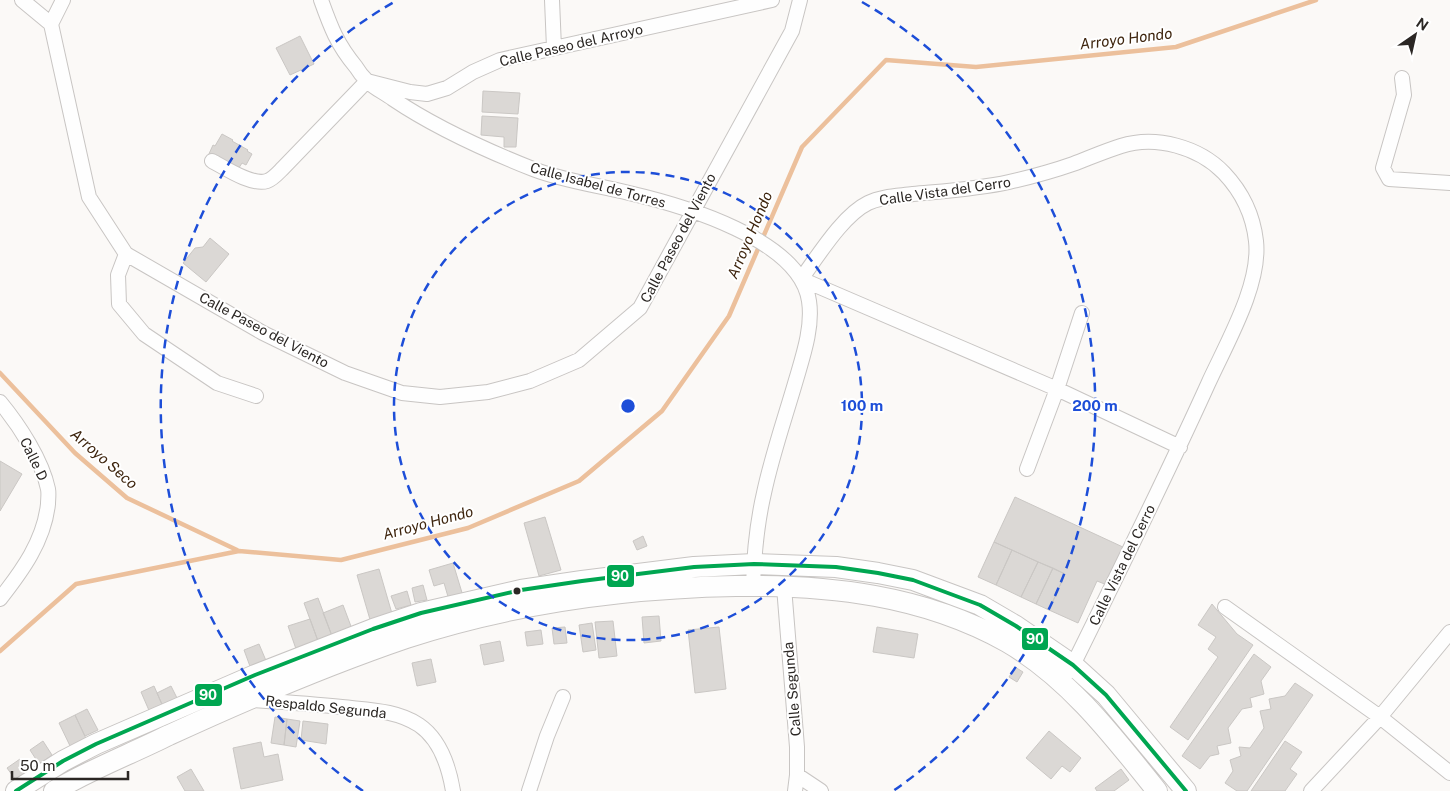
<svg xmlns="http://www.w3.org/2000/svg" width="1450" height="791" viewBox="0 0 1450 791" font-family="'Public Sans',sans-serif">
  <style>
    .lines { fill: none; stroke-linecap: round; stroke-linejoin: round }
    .stream { stroke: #ecc09c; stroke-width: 4.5 }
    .building { fill: #dbd8d5; stroke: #cac7c4 }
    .minor-casing { stroke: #c8c5c3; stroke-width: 16 }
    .secondary-casing { stroke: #c8c5c3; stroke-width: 22 }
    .minor { stroke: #fefefe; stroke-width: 14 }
    .secondary { stroke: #fefefe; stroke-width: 20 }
    .bus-1-casing { stroke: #fff; stroke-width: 8 }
    .bus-1 { stroke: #00a651; stroke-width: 4 }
    .ring { fill: none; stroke: #1d4ed8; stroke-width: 2.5; stroke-dasharray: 9 6 }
    .bus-dot { fill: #2b2724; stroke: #fff; stroke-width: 2 }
    .labels { text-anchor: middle; stroke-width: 4; stroke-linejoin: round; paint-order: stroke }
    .street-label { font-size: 14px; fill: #2b2724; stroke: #fff }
    .water-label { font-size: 15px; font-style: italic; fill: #3e250e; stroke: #fff }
    .centre { fill: #1d4ed8; stroke: #fff; stroke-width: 2.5 }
    .ring-label { font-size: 15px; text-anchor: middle; font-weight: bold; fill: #1d4ed8; stroke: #fff; stroke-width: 4; stroke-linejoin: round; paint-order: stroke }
    .line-badge { stroke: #fff; stroke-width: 2 }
    .badge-label { font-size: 14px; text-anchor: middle; font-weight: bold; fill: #fff }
  </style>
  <rect width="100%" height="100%" fill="#fbf9f7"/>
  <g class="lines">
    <!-- stream -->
    <path class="stream" d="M0,373l75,80 52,45 110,52
      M0,651l76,-67 163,-33 102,9 127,-32 111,-47 83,-70 67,-95 73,-169 84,-87 90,7 200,-20 140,-47"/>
  </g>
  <!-- building -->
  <path class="building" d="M300,36l14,28 -24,11 -14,-27z
    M483,91l37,2 -2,21 -36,-2z
    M482,116l36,2 -2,29h-12v-10l-23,-2z
    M222,134l11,6 -1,1 16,9 -1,1 5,3 -6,11 -4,-2 -5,8 -29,-15 5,-11 2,1z
    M210,238l19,16 -23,28 -23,-19 12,-15 8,-1z
    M0,461l22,13 -22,37z
    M1015,497l110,51 -18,37 -10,-4 -19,42 -29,-13 16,-36 -71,-32z
    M545,517l16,53 -22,6 -15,-53z
    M643,536l4,10 -10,4 -4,-9z
    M994,542l18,8 -16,35 -18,-8z
    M1012,550l26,12 -17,35 -25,-12z
    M1038,562l15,6 -17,36 -15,-7z
    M453,563l10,33 -14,4 -5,-17 -10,3 -5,-16z
    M1053,568l12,6 -16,36 -13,-6z
    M379,569l14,48 -22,6 -14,-48z
    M423,585l4,15 -12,2 -3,-14z
    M407,591l4,14 -15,4 -5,-13z
    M318,598l14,38 -14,5 -14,-38z
    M1212,604l25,30 16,11 -65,95 -18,-13 48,-70 -10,-8 8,-12 -18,-12z
    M343,605l9,24 -20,7 -9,-23z
    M659,616l2,25 -17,2 -2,-26z
    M310,619l8,22 -22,8 -8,-23z
    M613,621l4,35 -18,2 -4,-36z
    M592,623l4,27 -13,2 -4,-27z
    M565,627l2,16 -13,1 -2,-16z
    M719,627l7,62 -31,4 -7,-63z
    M877,627l41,7 -4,24 -41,-6z
    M541,630l2,14 -16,2 -2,-14z
    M500,641l4,20 -20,4 -4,-20z
    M259,644l8,19 -16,6 -7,-19z
    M1254,654l17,13 -10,14 3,13 -14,4 2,9 -10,2 -14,19 3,15 -14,3 2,8 -9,2 -10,13 -18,-13z
    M431,659l5,23 -19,4 -5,-23z
    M1015,667l8,5 -6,10 -8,-5z
    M1295,683l18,12 -66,96h-10l-12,-8 8,-12 -3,-11 11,-4 -2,-9 11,1 14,-20 -4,-17 11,-2 -2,-10 16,-3z
    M154,686l10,23 -13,6 -10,-23z
    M171,686l8,16 -15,7 -7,-16z
    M87,709l11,21 -13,6 -10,-21z
    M75,715l13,28 -16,7 -13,-27z
    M275,717l12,2 -3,26 -13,-2z
    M287,719l13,2 -4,26 -12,-2z
    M303,721l25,3 -2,20 -25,-4z
    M1049,731l32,27 -11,14 -8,-6 -11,13 -25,-21z
    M43,741l9,14 -13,9 -9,-14z
    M1285,741l17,11 -12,17 7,5 -12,17h-34z
    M261,742l3,15 14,-3 5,26 -42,9 -8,-41z
    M20,759l8,12 -13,8 -8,-11z
    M191,769l13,22h-19l-8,-14z
    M1121,769l8,11 -15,11h-17l-2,-3z"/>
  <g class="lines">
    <defs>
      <path id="minor" d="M22,0l29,24 12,-24
        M321,0c10,28 16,44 35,67 3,5 7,10 11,14 7,7 18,12 26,18 43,29 92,51 140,70 31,12 64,16 96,24 52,12 171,46 180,108 4,26 -6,55 -13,79 -11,38 -24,75 -32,113 -7,30 -10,62 -11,93
        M552,0l2,48
        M51,24l38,173 37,57 137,79 82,40 57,20 38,4 48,-5 42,-11 49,-21 61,-52 152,-277 8,-31
        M1402,78l2,17 -21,73 6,11 61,4
        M212,161c13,7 40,25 55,20 6,-2 11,-8 16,-13l84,-87 43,11 17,2 20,-6 26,-16 27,-12 272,-60
        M126,254l-8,21 1,29 25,30 73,49 39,13
        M801,279c17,-23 42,-64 67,-76 14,-7 31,-7 45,-9 32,-3 65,-5 96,-12 22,-5 44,-11 64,-18 16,-6 32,-13 48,-18 35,-11 78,1 103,27 18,19 29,41 32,68 5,44 -30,103 -48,143 -43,95 -89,188 -135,281l-5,7
        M801,279l256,110 123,58
        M0,402c19,23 42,58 48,87 1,5 0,10 0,15 -4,37 -26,67 -48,95
        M1027,469l30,-80 25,-76
        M784,587l13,160v28l-2,16
        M1225,607l155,110 70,56
        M251,700c30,2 61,4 91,7 26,3 55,3 77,18 22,15 30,42 34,66
        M797,775l24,16
        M529,791l18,-55 16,-39
        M1311,791l69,-74 70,-85"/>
      <path id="secondary" d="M16,791l47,-30 33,-17 159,-69 118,-46 48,-16 100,-23 61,-9 112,-14 60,-3 82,3 42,6 35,7 67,25 36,21 57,39 33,30 80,96
        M54,791c37,-22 77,-37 115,-56 78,-36 155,-69 237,-97 105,-34 219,-50 330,-52 94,-1 187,9 271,56 62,36 106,94 150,149"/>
    </defs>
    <!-- minor casing -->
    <use href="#minor" class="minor-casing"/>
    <!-- secondary casing -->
    <use href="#secondary" class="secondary-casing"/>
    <!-- minor -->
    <use href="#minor" class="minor"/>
    <!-- secondary -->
    <use href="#secondary" class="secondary"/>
    <defs>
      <path id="bus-1" d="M16,791l47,-30 33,-17 159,-69 118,-46 48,-16 100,-23 61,-9 112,-14 60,-3 82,3 42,6 35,7 67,25 36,21 57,39 33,30 80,96"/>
    </defs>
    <!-- bus-1 casing -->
    <use href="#bus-1" class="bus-1-casing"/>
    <!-- bus-1 -->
    <use href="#bus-1" class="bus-1"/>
  </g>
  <!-- distance rings -->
  <g class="ring">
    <circle cx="628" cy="406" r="234"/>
    <path d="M363 791A467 467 0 0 1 394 2M862 2A467 467 0 0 1 893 791"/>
  </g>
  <!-- markers -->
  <circle class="bus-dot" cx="517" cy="591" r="4.5"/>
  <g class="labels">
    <!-- street labels -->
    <g class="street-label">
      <text transform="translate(571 45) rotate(-13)" y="5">Calle Paseo del Arroyo</text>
      <text transform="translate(598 185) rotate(15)" y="5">Calle Isabel de Torres</text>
      <text transform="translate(945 191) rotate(-8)" y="5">Calle Vista del Cerro</text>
      <text transform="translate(678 238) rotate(-62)" y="5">Calle Paseo del Viento</text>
      <text transform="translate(264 330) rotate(28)" y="5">Calle Paseo del Viento</text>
      <text transform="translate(34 459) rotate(64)" y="5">Calle D</text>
      <text transform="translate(1122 565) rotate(-64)" y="5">Calle Vista del Cerro</text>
      <text transform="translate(792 689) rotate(-95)" y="5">Calle Segunda</text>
      <text transform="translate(326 707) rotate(6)" y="5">Respaldo Segunda</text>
    </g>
    <!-- water labels -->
    <g class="water-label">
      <text transform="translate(1126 39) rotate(-7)" y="5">Arroyo Hondo</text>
      <text transform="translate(750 235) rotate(-67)" y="5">Arroyo Hondo</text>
      <text transform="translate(104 459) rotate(41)" y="5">Arroyo Seco</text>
      <text transform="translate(428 523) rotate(-15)" y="5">Arroyo Hondo</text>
    </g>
  </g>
  <circle cx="628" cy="406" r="8" class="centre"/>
  <g class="ring-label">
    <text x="862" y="411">100 m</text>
    <text x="1095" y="411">200 m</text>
  </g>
  <g class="line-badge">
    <rect x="606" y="564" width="29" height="24" rx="5" fill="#00a651"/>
    <rect x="1021" y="627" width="28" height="24" rx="5" fill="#00a651"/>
    <rect x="194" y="683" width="29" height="24" rx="5" fill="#00a651"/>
  </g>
  <g class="badge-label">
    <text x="620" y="581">90</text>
    <text x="1035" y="644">90</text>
    <text x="208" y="700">90</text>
  </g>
  <!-- north arrow -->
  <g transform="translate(1415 35) rotate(34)" stroke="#ffffff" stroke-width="4" paint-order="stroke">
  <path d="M0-4L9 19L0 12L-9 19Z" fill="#2b2724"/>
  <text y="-8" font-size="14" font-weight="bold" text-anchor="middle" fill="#2b2724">N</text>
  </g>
  <!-- scale -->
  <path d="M12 771v8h116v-8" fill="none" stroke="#2b2724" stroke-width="2.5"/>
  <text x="20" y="771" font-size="15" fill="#2b2724" stroke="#ffffff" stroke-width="4" paint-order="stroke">50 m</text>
</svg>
